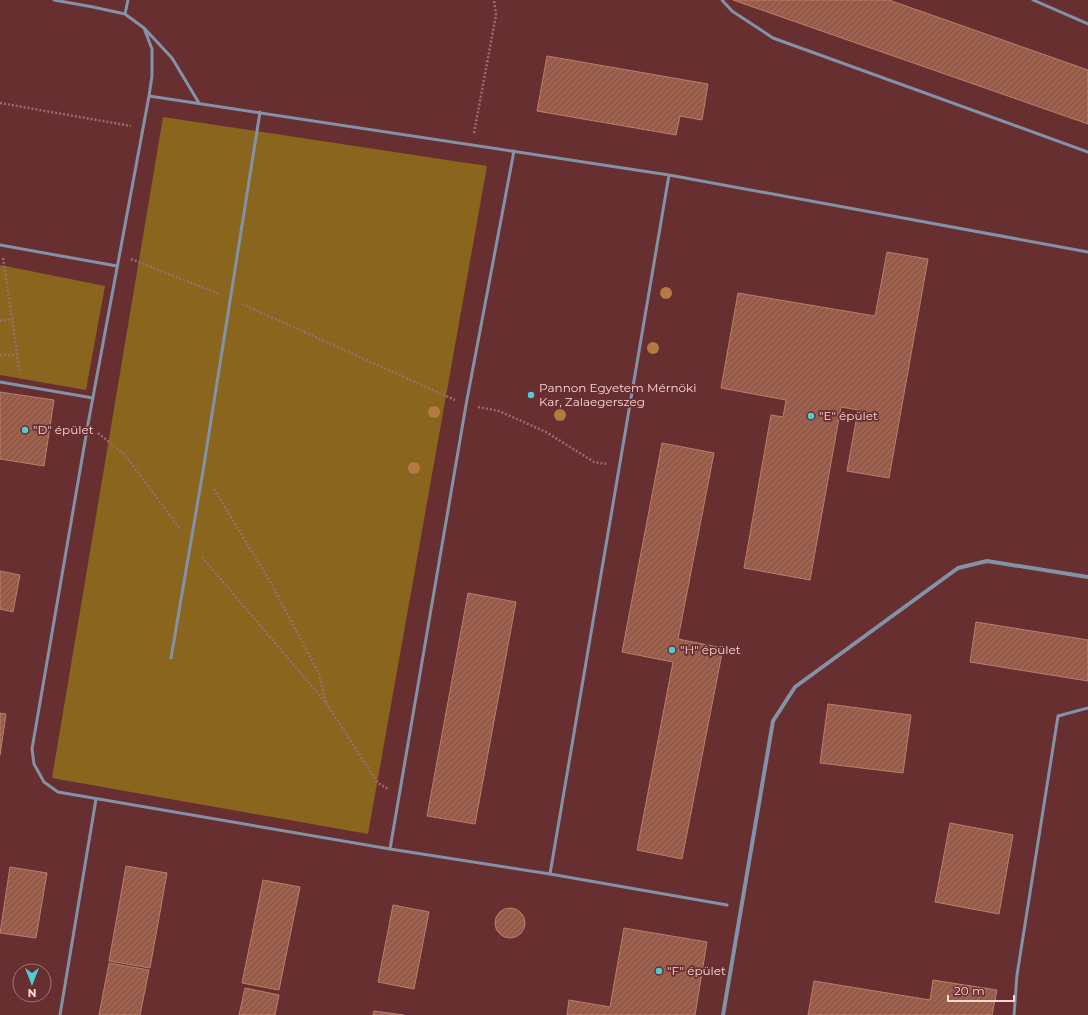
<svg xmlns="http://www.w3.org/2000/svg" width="1088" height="1015" viewBox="0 0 1088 1015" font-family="Montserrat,sans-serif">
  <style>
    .green { fill: #8a651e }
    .building { fill: url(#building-hatch); stroke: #bb7f6b }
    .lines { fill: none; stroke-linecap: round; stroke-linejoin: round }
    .path { stroke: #9d6b6c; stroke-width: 2.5; stroke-dasharray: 2 2; stroke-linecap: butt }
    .service { stroke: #8492a8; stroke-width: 3 }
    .minor { stroke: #8492a8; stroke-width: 4 }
    .tree { fill: #b37a44 }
    .poi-dot { fill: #51ccd2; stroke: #682f31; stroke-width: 1.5 }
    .labels { text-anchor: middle; stroke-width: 3.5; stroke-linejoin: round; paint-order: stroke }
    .poi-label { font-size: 12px; fill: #fbd6d6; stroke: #682f31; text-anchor: start }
  </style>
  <defs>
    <pattern id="building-hatch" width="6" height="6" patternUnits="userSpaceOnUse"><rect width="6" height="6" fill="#9c624f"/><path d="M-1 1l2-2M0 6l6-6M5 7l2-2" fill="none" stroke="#785348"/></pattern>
  </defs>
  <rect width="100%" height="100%" fill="#682f31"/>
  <!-- green -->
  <path class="green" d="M163,117l324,49 -119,668 -316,-56z
    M0,265l105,21 -19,104 -86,-15z"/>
  <!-- building -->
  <path class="building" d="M733,0h156l199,70v54z
    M547,56l161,28 -6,36 -22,-4 -4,19 -139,-24z
    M887,252l41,7 -39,219 -42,-7 11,-61 -17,-3 -31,173 -66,-12 27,-153 12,2 3,-17 -65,-12 17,-95 137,23z
    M0,392l54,8 -10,66 -44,-7z
    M662,443l52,10 -36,186 45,9 -41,211 -45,-9 36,-188 -51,-10z
    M0,571l20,4 -7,37 -13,-3z
    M468,593l48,9 -41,222 -48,-8z
    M976,622l112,18v41l-118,-19z
    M828,704l83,11 -8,58 -83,-10z
    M0,713l6,1 -6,41z
    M950,823l63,12 -14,79 -64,-12z
    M126,866l41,7 -17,95 -41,-7z
    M10,867l37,6 -11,65 -36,-5z
    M263,880l37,7 -21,103 -37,-7z
    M393,905l36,7 -15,77 -36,-7z
    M495 923a15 15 0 1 1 30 0a15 15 0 1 1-30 0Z
    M624,928l83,14 -12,73h-128l2,-15 41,7z
    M109,963l40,7 -9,45h-41z
    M933,980l64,10 -5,25h-184l6,-34 116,19z
    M245,988l34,7 -4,20h-36z
    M374,1011l30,4h-31z"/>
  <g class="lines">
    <!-- path -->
    <path class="path" d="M0,103l131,23
      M474,133l22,-118 -2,-15
      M3,258l17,116
      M131,259l88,35
      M242,304l213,96
      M0,321l11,-2
      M0,355h17
      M478,407l21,4 47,21 48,30 14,2
      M98,433l26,21 56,75
      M214,489l57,94 48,91 7,29
      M202,557l124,146 52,80 10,6"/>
    <!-- service -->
    <path class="service" d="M54,0l39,7 32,7 19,14 8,21v27l-3,20
      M722,0l10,11 41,27 315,114
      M1033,0l55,24
      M125,14l3,-14
      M145,29l27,29 27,45
      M149,96l520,79 -119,699 -160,-25 -332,-57 -14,-10 -10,-18 -2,-15 56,-325z
      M669,175l419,77
      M0,245l117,21
      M0,382l93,16
      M171,658l32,-187 57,-359
      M390,849l76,-444 48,-254
      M550,874l177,31
      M60,1015l36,-216
      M1014,1015l3,-40 41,-259 30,-8"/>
    <!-- minor -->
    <path class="minor" d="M723,1015l50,-294 22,-34 163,-119 29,-7 101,16"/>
  </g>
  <!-- trees -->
  <g class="tree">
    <circle cx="666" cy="293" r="6"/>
    <circle cx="653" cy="348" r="6"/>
    <circle cx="434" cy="412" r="6"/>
    <circle cx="560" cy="415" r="6"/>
    <circle cx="414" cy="468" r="6"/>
  </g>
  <!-- markers -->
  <g class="poi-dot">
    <circle cx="531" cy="395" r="4"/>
    <circle cx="811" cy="416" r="4"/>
    <circle cx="25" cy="430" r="4"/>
    <circle cx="672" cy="650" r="4"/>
    <circle cx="659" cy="971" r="4"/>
  </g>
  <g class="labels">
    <!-- poi labels -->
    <g class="poi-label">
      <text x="539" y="392">Pannon Egyetem Mérnöki<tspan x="539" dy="14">Kar, Zalaegerszeg</tspan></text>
      <text x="819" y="420">"E" épület</text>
      <text x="33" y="434">"D" épület</text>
      <text x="680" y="654">"H" épület</text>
      <text x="667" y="975">"F" épület</text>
    </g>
  </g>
  <!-- north arrow -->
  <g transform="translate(32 983) rotate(180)"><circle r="19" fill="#682f31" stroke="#a37273"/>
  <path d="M0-3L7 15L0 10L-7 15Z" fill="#51ccd2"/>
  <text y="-6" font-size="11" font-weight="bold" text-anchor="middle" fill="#fbd6d6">N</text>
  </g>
  <!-- scale -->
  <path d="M948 995v6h66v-6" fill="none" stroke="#fbd6d6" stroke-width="2"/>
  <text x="954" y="995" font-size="12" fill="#fbd6d6" stroke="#682f31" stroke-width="3" paint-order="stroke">20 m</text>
</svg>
